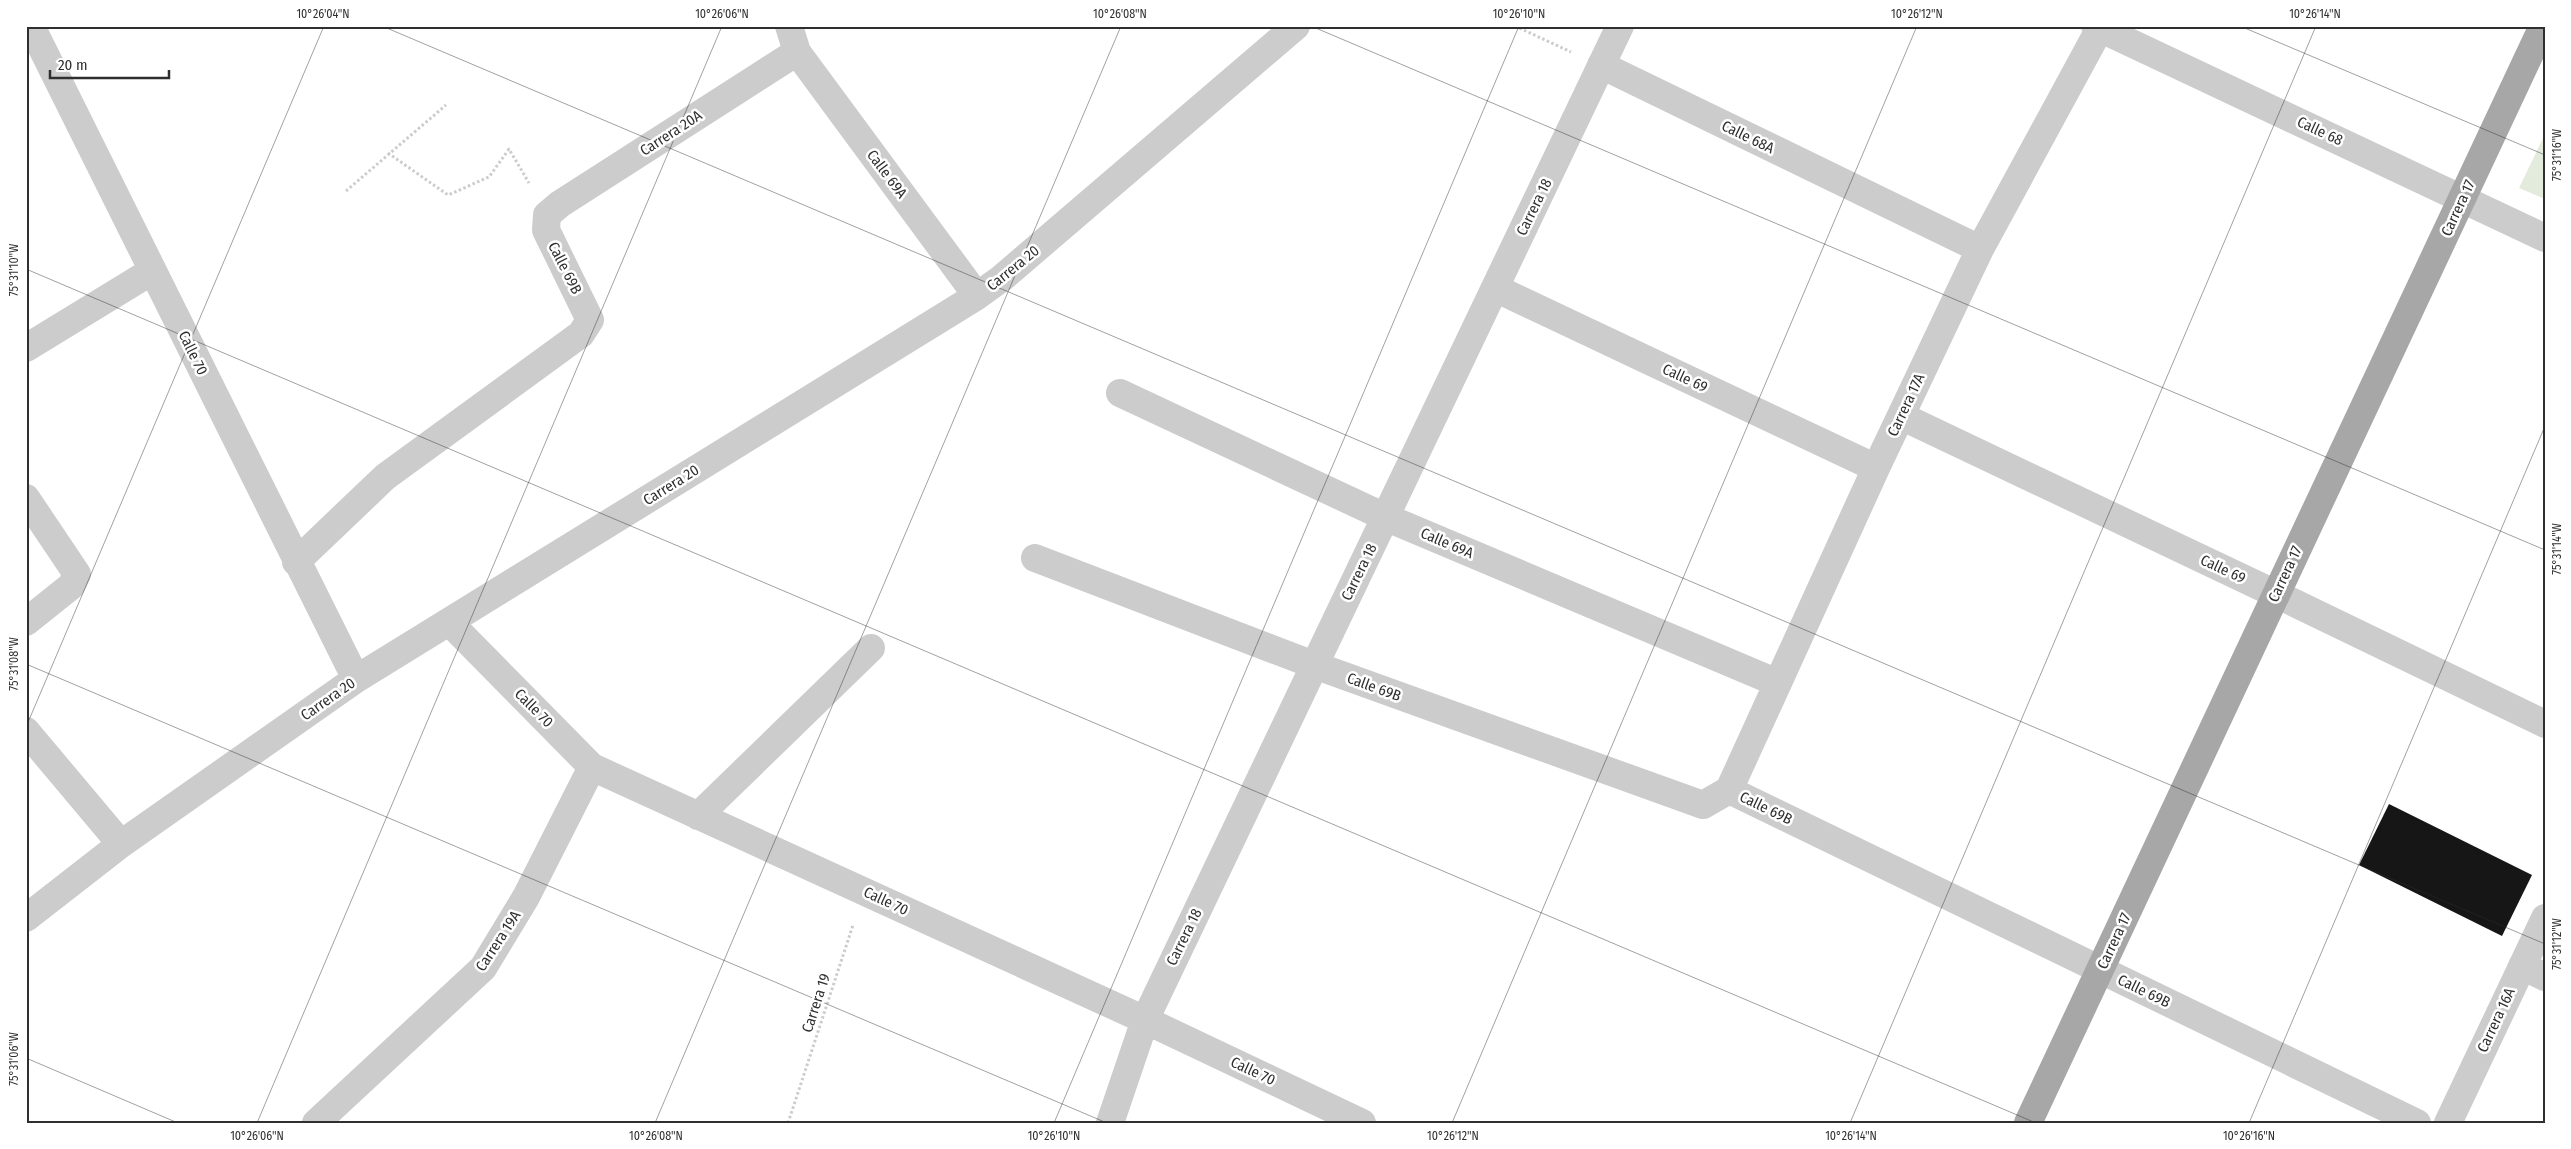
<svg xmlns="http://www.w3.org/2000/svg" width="2571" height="1149" viewBox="0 0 2571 1149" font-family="'Fira Sans Condensed',sans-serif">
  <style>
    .green { fill: #e3ebdd }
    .building { fill: #161616 }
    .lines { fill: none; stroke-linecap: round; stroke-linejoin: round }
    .path { stroke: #ccc; stroke-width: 3; stroke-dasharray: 2.5 2.5; stroke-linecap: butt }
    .minor { stroke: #ccc; stroke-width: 28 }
    .major { stroke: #a7a7a7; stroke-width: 28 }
    .ticks { fill: none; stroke: #2f2f2f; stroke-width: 1; stroke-opacity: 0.45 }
    .labels { text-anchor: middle; stroke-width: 5; stroke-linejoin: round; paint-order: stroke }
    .street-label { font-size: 15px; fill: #2f2f2f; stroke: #fff }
    .neatline { fill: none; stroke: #2f2f2f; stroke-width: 2 }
    .ticks-label { font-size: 12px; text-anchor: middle; fill: #2f2f2f }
  </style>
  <rect width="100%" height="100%" fill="#fff"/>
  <!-- green -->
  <path class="green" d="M2545,134v65l-26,-11z"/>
  <!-- building -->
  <path class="building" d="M2389,804l143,71 -30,61 -143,-71z"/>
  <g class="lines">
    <!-- path -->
    <path class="path" d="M1515,26l56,26
      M388,153l60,42 41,-18 20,-28 20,34
      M346,191l100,-86
      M788,1123l65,-198"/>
    <!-- minor -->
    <path class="minor" d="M31,26l325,653
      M789,26l8,26 180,244
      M2095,26l450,212
      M1601,65l379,184
      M1495,288l381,180
      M26,348l126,-77
      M1120,393l265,124 393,166
      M1901,416l375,178 269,130
      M26,498l51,76 -6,12 -45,36
      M1035,558l279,107 389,140 26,-15
      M296,562l89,-85 196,-143 9,-14 -44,-90 1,-15 13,-11 237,-152
      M450,623l142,144 553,253 217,103
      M26,731l95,113
      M1729,790l147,-322 104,-219 120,-221
      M1729,790l688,333
      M698,816l173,-168
      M26,918l95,-74 235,-165 621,-383 25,-18 294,-252
      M2522,966l23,11
      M316,1123l167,-155 43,-71 66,-130
      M1110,1123l35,-103 475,-994
      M2448,1123l97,-205"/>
    <!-- major -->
    <path class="major" d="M2028,1123l515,-1097"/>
  </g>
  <!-- ticks -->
  <path class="ticks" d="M382,26l2163,918M1311,26l1234,524M2240,26l305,129M26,269l2010,854M26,664l1081,459M26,727l298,-701M26,1058l152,65M257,1123l465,-1097M655,1123l466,-1097M1054,1123l465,-1097M1452,1123l465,-1097M1850,1123l466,-1097M2249,1123l296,-697"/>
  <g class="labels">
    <!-- street labels -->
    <g class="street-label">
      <text transform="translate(2320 131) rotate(25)" y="5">Calle 68</text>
      <text transform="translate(671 133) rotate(-33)" y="5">Carrera 20A</text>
      <text transform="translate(1748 137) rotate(26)" y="5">Calle 68A</text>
      <text transform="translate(887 174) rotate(53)" y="5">Calle 69A</text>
      <text transform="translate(1534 207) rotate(-64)" y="5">Carrera 18</text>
      <text transform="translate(2458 208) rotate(-65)" y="5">Carrera 17</text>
      <text transform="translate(565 268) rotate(63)" y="5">Calle 69B</text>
      <text transform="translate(1013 268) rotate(-39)" y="5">Carrera 20</text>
      <text transform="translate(193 353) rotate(64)" y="5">Calle 70</text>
      <text transform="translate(1685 378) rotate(25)" y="5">Calle 69</text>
      <text transform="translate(1906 405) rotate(-65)" y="5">Carrera 17A</text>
      <text transform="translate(671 485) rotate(-32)" y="5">Carrera 20</text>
      <text transform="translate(1447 543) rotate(23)" y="5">Calle 69A</text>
      <text transform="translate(2223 569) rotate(25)" y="5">Calle 69</text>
      <text transform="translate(1359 572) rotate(-64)" y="5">Carrera 18</text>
      <text transform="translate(2285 574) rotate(-65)" y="5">Carrera 17</text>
      <text transform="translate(1374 687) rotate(20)" y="5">Calle 69B</text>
      <text transform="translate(328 699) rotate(-35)" y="5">Carrera 20</text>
      <text transform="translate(534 708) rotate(45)" y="5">Calle 70</text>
      <text transform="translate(1766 808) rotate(26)" y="5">Calle 69B</text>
      <text transform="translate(886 901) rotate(25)" y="5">Calle 70</text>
      <text transform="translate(1184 937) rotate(-64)" y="5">Carrera 18</text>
      <text transform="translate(498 941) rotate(-57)" y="5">Carrera 19A</text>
      <text transform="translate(2114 941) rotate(-65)" y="5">Carrera 17</text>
      <text transform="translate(2144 991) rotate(26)" y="5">Calle 69B</text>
      <text transform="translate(816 1003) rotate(-72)" y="5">Carrera 19</text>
      <text transform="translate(2496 1020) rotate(-65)" y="5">Carrera 16A</text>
      <text transform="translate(1253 1071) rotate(25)" y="5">Calle 70</text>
    </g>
  </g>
  <!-- border -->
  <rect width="2571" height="1149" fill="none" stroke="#ffffff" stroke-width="55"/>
  <!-- scale -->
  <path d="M50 70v8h119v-8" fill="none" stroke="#2f2f2f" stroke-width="2.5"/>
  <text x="58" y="70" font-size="15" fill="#2f2f2f" stroke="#ffffff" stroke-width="4" paint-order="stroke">20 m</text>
  <rect x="28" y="28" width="2516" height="1094" class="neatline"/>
  <g class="ticks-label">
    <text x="323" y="18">10°26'04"N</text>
    <text x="722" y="18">10°26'06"N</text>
    <text x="1120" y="18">10°26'08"N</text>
    <text x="1519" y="18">10°26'10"N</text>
    <text x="1917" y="18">10°26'12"N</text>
    <text x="2315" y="18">10°26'14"N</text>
    <text transform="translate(2557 155) rotate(-90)" y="4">75°31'16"W</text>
    <text transform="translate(14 270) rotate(-90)" y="4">75°31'10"W</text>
    <text transform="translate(2557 549) rotate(-90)" y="4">75°31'14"W</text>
    <text transform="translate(14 664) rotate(-90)" y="4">75°31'08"W</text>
    <text transform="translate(2557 944) rotate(-90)" y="4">75°31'12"W</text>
    <text transform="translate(14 1059) rotate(-90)" y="4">75°31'06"W</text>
    <text x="257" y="1140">10°26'06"N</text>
    <text x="656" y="1140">10°26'08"N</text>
    <text x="1054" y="1140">10°26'10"N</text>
    <text x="1453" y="1140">10°26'12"N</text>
    <text x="1851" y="1140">10°26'14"N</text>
    <text x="2249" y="1140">10°26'16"N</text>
  </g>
</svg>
